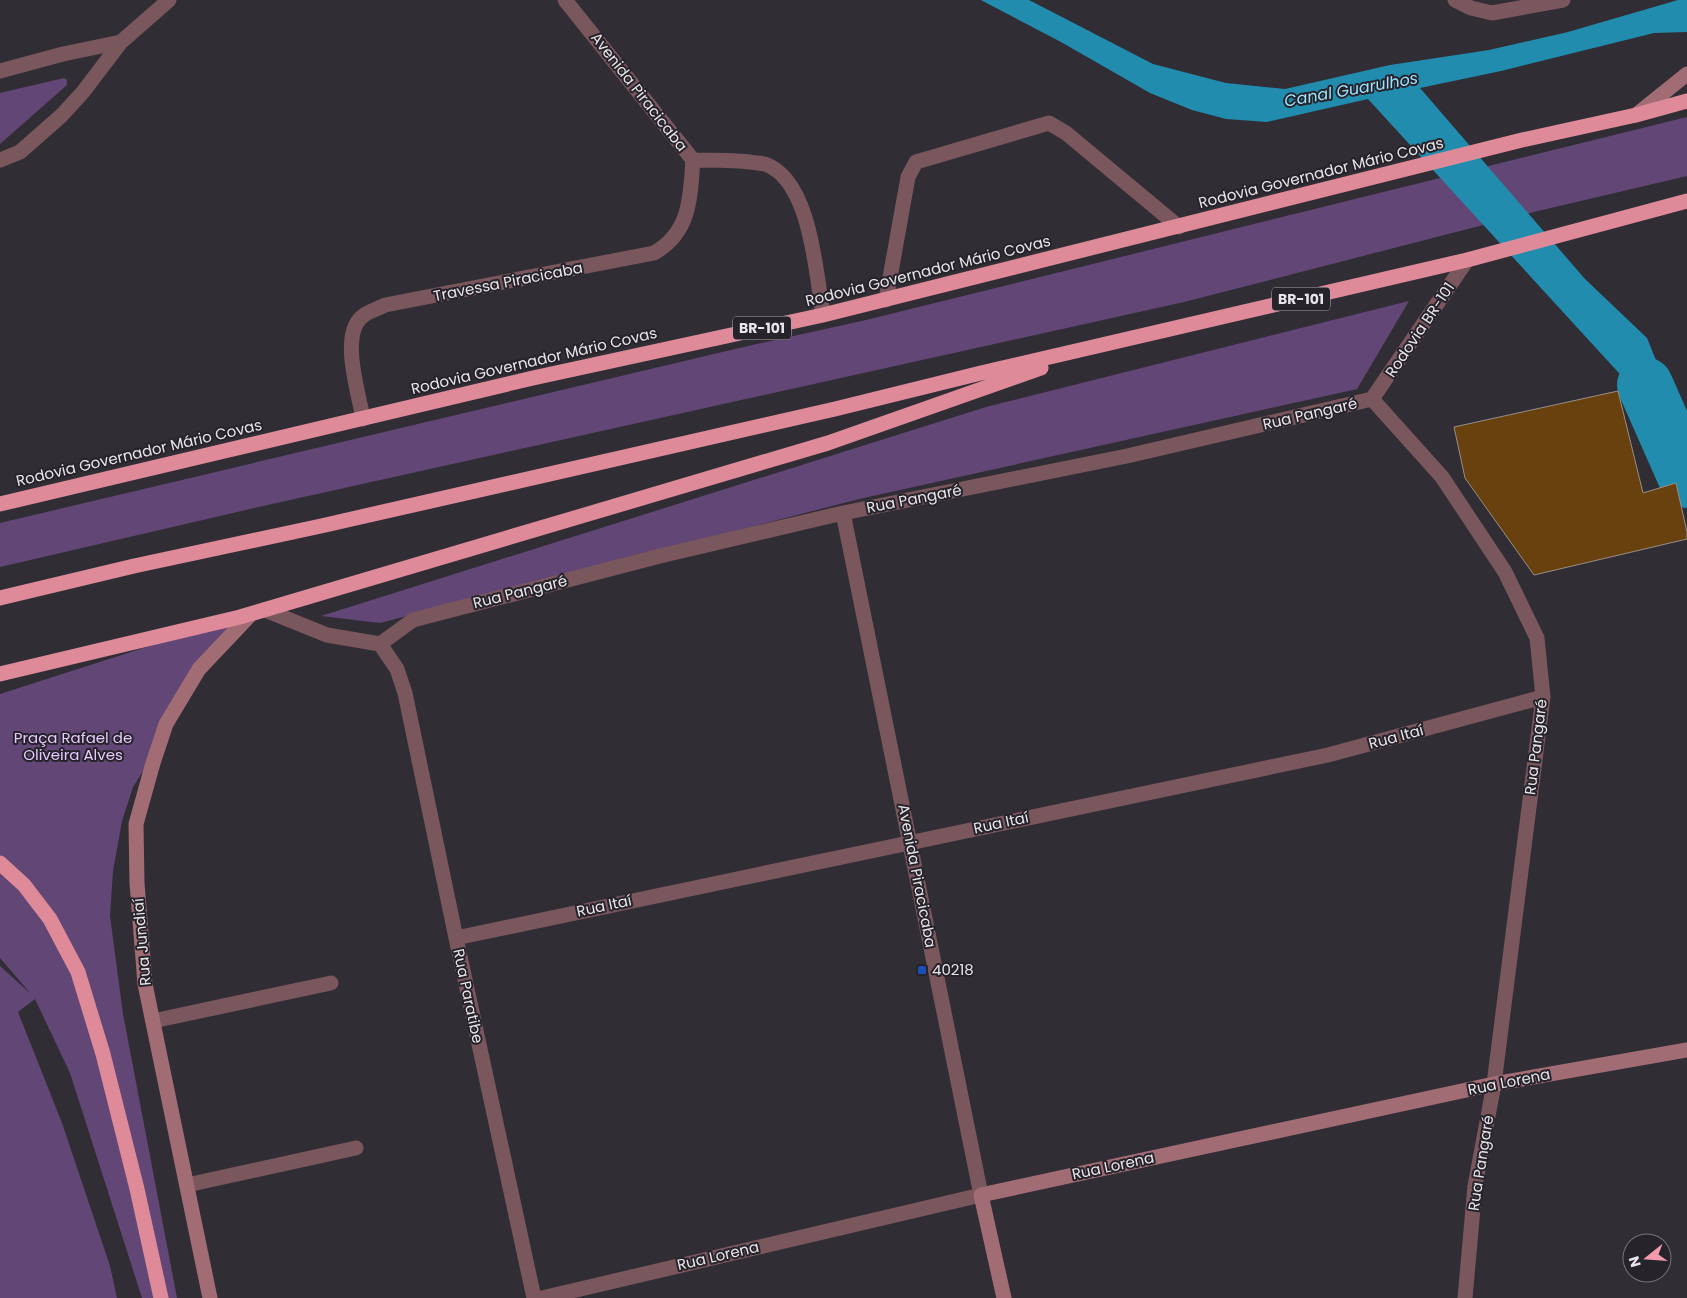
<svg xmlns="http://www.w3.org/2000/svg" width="1687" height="1298" viewBox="0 0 1687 1298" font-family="Poppins,sans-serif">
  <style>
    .green { fill: #624776 }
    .water { fill: #218cae }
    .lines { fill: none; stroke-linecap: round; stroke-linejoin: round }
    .river { stroke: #218cae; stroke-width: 56 }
    .building { fill: #69410e; stroke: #978f87 }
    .lane { stroke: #79575c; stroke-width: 15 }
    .street { stroke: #79575c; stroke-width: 15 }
    .secondary { stroke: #a26c75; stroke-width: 15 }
    .highway { stroke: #de8a99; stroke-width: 15 }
    .transit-dot { fill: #1a4fb4; stroke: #27232b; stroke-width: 2 }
    .labels { text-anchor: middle; stroke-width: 4; stroke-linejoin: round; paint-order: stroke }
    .shield { fill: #27232b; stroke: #aeabb1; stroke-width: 1 }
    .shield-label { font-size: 14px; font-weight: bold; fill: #e8e5ea }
    .street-label { font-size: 15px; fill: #e8e5ea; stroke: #27232b }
    .park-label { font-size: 15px; fill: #e6c8ff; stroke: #27232b }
    .poi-label { font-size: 15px; fill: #e8e5ea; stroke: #27232b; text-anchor: start }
    .water-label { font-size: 16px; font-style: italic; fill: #9ce2fe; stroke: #27232b }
  </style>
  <rect width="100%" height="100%" fill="#312d35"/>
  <!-- green -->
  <path class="green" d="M64,78l3,2v5l-67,59v-51z
    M1687,117v59l-149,35 -354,91 -921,204 -263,61v-44l735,-174 131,-29z
    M1409,301l-52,88 -498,110 -479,124 -59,-7 665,-209z
    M240,617l-107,170 -11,34 -9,50 -3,45 13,98 54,284h-35l-72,-225 -35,-74 -17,13 44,111 48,143 7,32h-117v-332l31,28 -31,-36v-264z"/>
  <!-- water -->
  <path class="water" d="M981,0h48l124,64 73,19 59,6 105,-24 99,-15 44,-10 35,-8 110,-32h9v32l-33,1 -153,38 -81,17 165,191 62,59 40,99v18l-22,2 -37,-74 -260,-284 -101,23 -41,-3 -34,-9 -42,-17 -89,-51z"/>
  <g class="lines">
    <!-- river -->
    <path class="river" d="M1645,385l42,95"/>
  </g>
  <!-- building -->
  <path class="building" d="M1618,391l25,102 33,-10 11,49v7l-153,36 -69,-97 -11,-51z"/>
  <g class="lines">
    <!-- lane -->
    <path class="lane" d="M886,300l22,-123 8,-15 133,-39 17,10 113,94
      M153,1021l178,-38
      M187,1185l169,-37"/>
    <!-- street -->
    <path class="street" d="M565,0l128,160c19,0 38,0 57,2 5,1 11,1 15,2 46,16 51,110 58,151
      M1455,0l16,8 21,5 71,-13
      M0,71l63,-17 58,-12
      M0,160l20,-8 42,-37 21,-23 38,-50 48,-42
      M1372,399l95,-139
      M363,419c-4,-26 -24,-85 0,-103 6,-5 15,-7 22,-11l269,-52c37,-21 36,-56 39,-93
      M265,610l62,25 53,9 17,25 8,24 51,245 78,360
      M380,644l33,-24 247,-64 183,-43 284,-57 245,-57 70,78 63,95 32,66 6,59 -49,387 -19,102 -10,112
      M456,938l872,-183 215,-58
      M542,1298l439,-103 -138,-682"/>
    <!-- secondary -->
    <path class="secondary" d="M1636,115l51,-41
      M210,1298l-65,-314 -8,-101 -1,-59 17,-61 13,-39 33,-55 52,-55
      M1004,1298l-23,-103 513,-111 193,-34"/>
    <!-- highway -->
    <path class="highway" d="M0,504l533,-126 290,-63 699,-175 114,-25 51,-14
      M0,598l134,-32 187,-40 514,-117 146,-36 486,-113 220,-59
      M0,674l240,-57 588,-174 213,-75
      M0,863l24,22 26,34 28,53 25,82 34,135 24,109"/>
  </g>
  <!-- markers -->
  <rect class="transit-dot" x="917" y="965" width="10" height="10" rx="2.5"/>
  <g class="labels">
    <!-- shield labels -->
    <g class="shield">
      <rect x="1272" y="287.5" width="58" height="23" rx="4"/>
      <rect x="733" y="316.5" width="58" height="23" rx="4"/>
    </g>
    <g class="shield-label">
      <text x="1301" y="304">BR-101</text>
      <text x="762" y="333">BR-101</text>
    </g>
    <!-- street labels -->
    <g class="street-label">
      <text transform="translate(639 92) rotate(52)" y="5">Avenida Piracicaba</text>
      <text transform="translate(1321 173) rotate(-14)" y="5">Rodovia Governador Mário Covas</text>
      <text transform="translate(928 271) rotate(-14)" y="5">Rodovia Governador Mário Covas</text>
      <text transform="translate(508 282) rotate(-11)" y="5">Travessa Piracicaba</text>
      <text transform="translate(1420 330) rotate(-56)" y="5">Rodovia BR-101</text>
      <text transform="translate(534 361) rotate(-13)" y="5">Rodovia Governador Mário Covas</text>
      <text transform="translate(1310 414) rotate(-13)" y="5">Rua Pangaré</text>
      <text transform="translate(139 453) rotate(-13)" y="5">Rodovia Governador Mário Covas</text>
      <text transform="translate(914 499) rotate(-11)" y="5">Rua Pangaré</text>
      <text transform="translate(520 592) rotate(-14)" y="5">Rua Pangaré</text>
      <text transform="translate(1396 737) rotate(-15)" y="5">Rua Itaí</text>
      <text transform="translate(1536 747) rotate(-83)" y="5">Rua Pangaré</text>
      <text transform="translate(1001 823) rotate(-12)" y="5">Rua Itaí</text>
      <text transform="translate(917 876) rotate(79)" y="5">Avenida Piracicaba</text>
      <text transform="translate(604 906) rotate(-12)" y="5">Rua Itaí</text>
      <text transform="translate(142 942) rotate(-95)" y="5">Rua Jundiaí</text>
      <text transform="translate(468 996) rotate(78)" y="5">Rua Paratibe</text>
      <text transform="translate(1509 1082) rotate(-11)" y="5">Rua Lorena</text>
      <text transform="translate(1481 1163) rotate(-81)" y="5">Rua Pangaré</text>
      <text transform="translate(1113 1166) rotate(-12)" y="5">Rua Lorena</text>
      <text transform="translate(718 1256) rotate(-13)" y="5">Rua Lorena</text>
    </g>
    <!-- park labels -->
    <g class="park-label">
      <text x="73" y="743">Praça Rafael de<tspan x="73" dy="17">Oliveira Alves</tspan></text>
    </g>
    <!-- poi labels -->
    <g class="poi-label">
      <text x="932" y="975">40218</text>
    </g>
    <!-- water labels -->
    <g class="water-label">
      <text transform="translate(1351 89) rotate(-10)" y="6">Canal Guarulhos</text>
    </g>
  </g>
  <!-- north arrow -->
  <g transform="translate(1647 1258) rotate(253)"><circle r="24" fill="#27232b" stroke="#747177"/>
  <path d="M0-4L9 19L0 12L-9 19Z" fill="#f39aab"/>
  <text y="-8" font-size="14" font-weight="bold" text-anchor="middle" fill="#e8e5ea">N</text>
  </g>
</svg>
